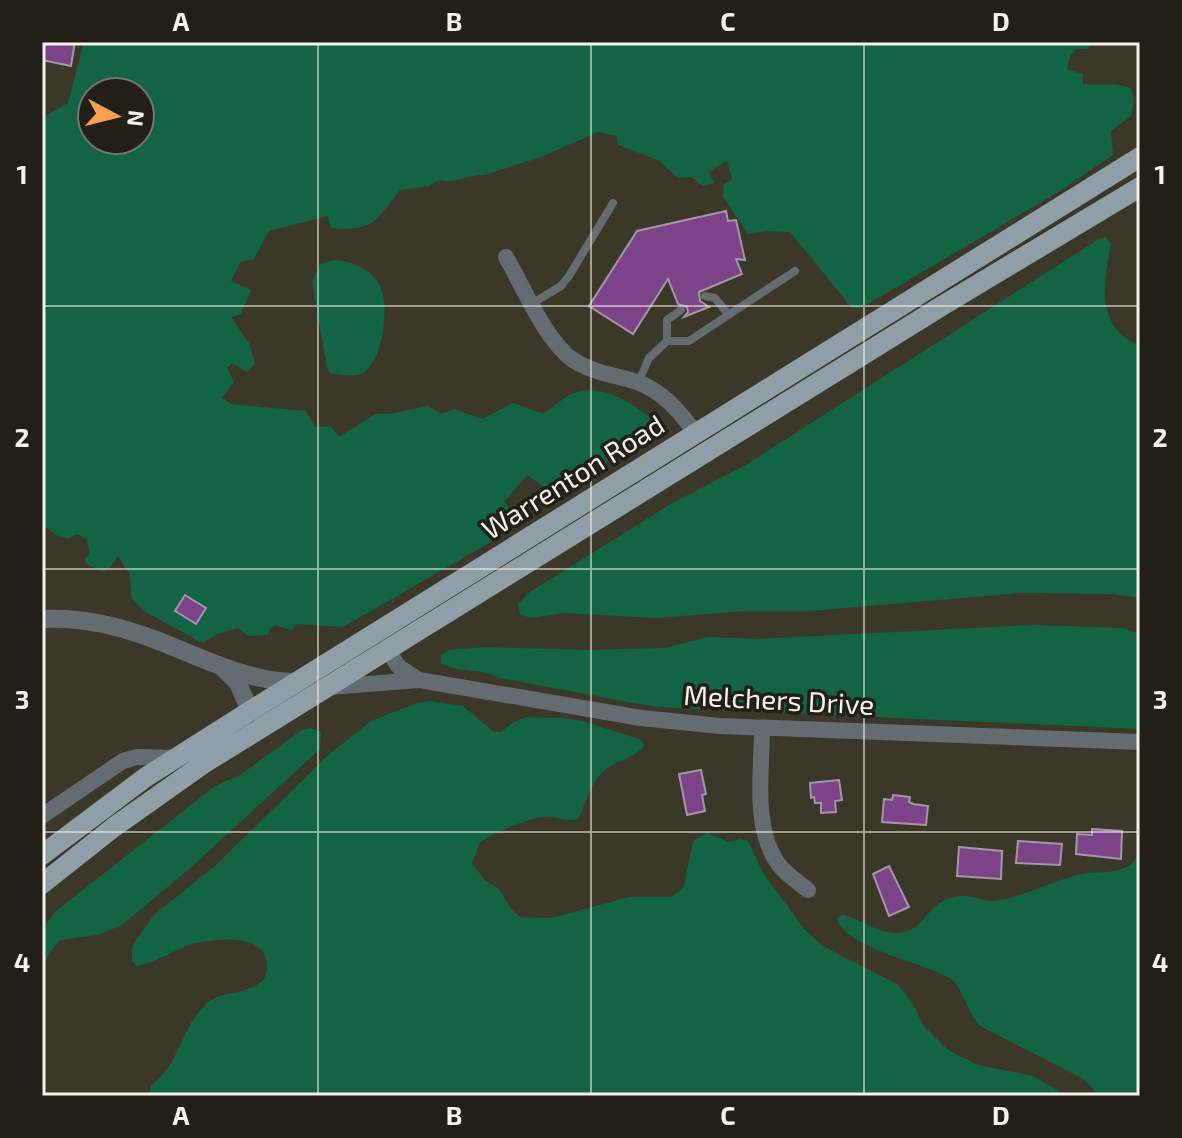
<svg xmlns="http://www.w3.org/2000/svg" width="1182" height="1138" viewBox="0 0 1182 1138" font-family="'Exo 2',sans-serif">
  <style>
    .green { fill: #136445; fill-rule: evenodd }
    .building { fill: #7d4389; stroke: #a396a6; stroke-width: 2 }
    .lines { fill: none; stroke-linecap: round; stroke-linejoin: round }
    .service { stroke: #656c71; stroke-width: 8 }
    .minor { stroke: #656c71; stroke-width: 16 }
    .tertiary { stroke: #656c71; stroke-width: 18 }
    .primary { stroke: #909ea8; stroke-width: 20 }
    .grid { fill: none; stroke: #f5f3e9; stroke-width: 2; stroke-opacity: 0.55 }
    .labels { text-anchor: middle; stroke-width: 7; stroke-linejoin: round; paint-order: stroke }
    .street-label { font-size: 28px; fill: #f5f3e9; stroke: #211f18 }
    .neatline { fill: none; stroke: #f5f3e9; stroke-width: 3 }
    .grid-label { font-size: 26px; text-anchor: middle; font-weight: bold; fill: #f5f3e9 }
  </style>
  <rect width="100%" height="100%" fill="#3b3829"/>
  <!-- green -->
  <path class="green" d="M84,42h1010l-7,7h-11l-6,7 -3,13 16,5v10c16,2 35,-2 48,5l3,9 -3,18 -20,15 2,24 -53,36 -199,117h-9l-62,-76 -22,-1 -20,3 -25,-37 1,-13 8,-4 -5,-19 -19,11 7,11 -12,3 -12,-9 -13,1 -20,-18 -40,-15 -1,-9 -19,-4 -57,25 -56,18c-19,-1 -26,9 -46,5l-10,6 -29,4c-25,31 -26,42 -69,38l-3,-12 -59,15 -15,28 -14,3 -9,19 20,9 -10,24 -10,3 18,26 6,21 -8,8 -15,-9 -5,5 7,14 -12,16 9,6 75,7 9,16 15,-1 9,11 36,-23h14l38,-8 14,8 14,-5 27,10 31,-16 30,11c9,-6 21,-17 31,-21 32,-11 63,14 86,32l-5,12 -105,54 -23,-16 -23,27 10,10 -4,19 -167,96 -46,-3 -6,6 -15,-5 -6,3 -2,7 -20,1 -10,-8 -21,6 -15,9 -56,-31 -14,-13 -3,-26 -11,-17 -8,12 -7,4 -17,-8 -2,-5 6,-5 -3,-14 -9,-6 -11,5 -11,-4 -14,-11v-406l26,-15zM92,92h48v48h-48z
    M1106,237l5,7c-7,36 -17,85 29,101v253l-28,-4 -91,-1 -212,18h-62l-91,7 -91,-5 -35,5 -10,-4 -2,-10 12,-12 144,-90 70,-36 355,-227z
    M333,260c19,1 38,8 47,26 10,19 3,78 -19,88 -8,3 -23,1 -31,-1l-3,-6 -15,-85 9,-18z
    M1033,625l90,3 17,6v95l-484,-22 -156,-29c-19,-11 -41,-4 -59,-15v-8l8,-5 37,-3 102,3 77,-2 43,-11 50,2z
    M431,701l32,5 31,26h7l11,-9 14,-6 34,1 19,2 60,19 6,6c-12,15 -26,13 -39,24 -16,13 -19,33 -28,50 -11,3 -21,-3 -32,-2 -17,0 -52,16 -66,25l-8,22 14,17 13,8 13,21 8,7 32,1 77,-21h43l12,-10 9,-46 14,-8 22,9 12,-3 7,2 15,32 42,57 18,16 74,38 15,18 11,23 25,25 30,15 55,11 34,20h-918l2,-10c31,-26 29,-56 54,-81 15,-15 40,-9 56,-23 6,-5 7,-16 5,-23 -6,-27 -58,-20 -77,-14 -18,7 -33,17 -52,21l-5,-5v-15l22,-31 61,-49 111,-109 45,-36 46,-18z
    M310,728l11,4 -1,17 -132,121 -66,55 -24,10 -38,5 -11,13 -7,17v-41l14,-18 159,-125 25,-11 62,-45z
    M1140,850v246h-41l-14,-16 -105,-54c-13,-14 -15,-32 -27,-46 -26,-17 -107,-31 -116,-61l5,-5c19,5 38,21 58,19 26,-3 27,-34 60,-37 14,-1 24,6 35,5 32,-4 63,-24 93,-28 14,-1 29,0 42,-8 5,-4 7,-10 10,-15z"/>
  <!-- building -->
  <path class="building" d="M42,42h33l-4,24 -29,-6z
    M726,211l2,10 8,-1 9,40 -9,-1 6,15 -43,18 1,9 9,6 -25,10 4,-5 -1,-5 -9,-3 -10,-25 -35,55 -44,-28 48,-75z
    M185,595l21,13 -10,16 -21,-13z
    M701,770l5,24 -4,1 3,16 -18,4 -8,-41z
    M839,780l3,20 -7,1 1,11 -15,1v-10h-6l-1,-6 -3,1 -1,-15z
    M893,795l17,2 -1,5 4,2 15,2 -2,19 -44,-3 2,-23 8,1z
    M1092,829l30,2 -1,28 -45,-5 1,-20 15,1z
    M1018,841l44,3 -2,21 -44,-2z
    M959,847l43,4 -1,28 -44,-3z
    M889,866l20,41 -20,9 -16,-42z"/>
  <g class="lines">
    <!-- service -->
    <path class="service" d="M705,296l10,2 14,17
      M533,303l28,-17 8,-10 44,-73
      M667,341v-21l14,-10
      M638,383l11,-25 18,-17h22l106,-70"/>
    <!-- minor -->
    <path class="minor" d="M506,257c18,31 39,83 67,103 20,13 42,15 64,22 27,10 43,30 59,52
      M387,650l12,17 18,12
      M330,687l89,-7 222,38 79,8 420,16
      M762,728c0,43 -10,100 17,137 8,10 19,17 29,25
      M42,816l81,-55 14,-4 39,1"/>
    <!-- tertiary -->
    <path class="tertiary" d="M42,619c39,-2 78,7 114,21 47,18 91,42 141,42
      M224,669l14,14 12,28"/>
    <!-- primary -->
    <path class="primary" d="M42,855l104,-78 104,-66 890,-554
      M42,884l72,-57 89,-63 742,-460 195,-117"/>
  </g>
  <!-- grid -->
  <path class="grid" d="M318,42v1054M591,42v1054M864,42v1054M42,306h1098M42,569h1098M42,832h1098"/>
  <g class="labels">
    <!-- street labels -->
    <g class="street-label">
      <text transform="translate(573 477) rotate(-32)" y="10">Warrenton Road</text>
      <text transform="translate(779 700) rotate(3)" y="10">Melchers Drive</text>
    </g>
  </g>
  <!-- border -->
  <rect width="1182" height="1138" fill="none" stroke="#211f18" stroke-width="88"/>
  <!-- north arrow -->
  <g transform="translate(116 116) rotate(97)"><circle r="38" fill="#211f18" stroke="#76746c" stroke-width="2"/>
  <path d="M0-6L14 30L0 20L-14 30Z" fill="#fc9e52"/>
  <text y="-12" font-size="22" font-weight="bold" text-anchor="middle" fill="#f5f3e9">N</text>
  </g>
  <rect x="44" y="44" width="1094" height="1050" class="neatline"/>
  <g class="grid-label">
    <text x="181" y="31">A</text>
    <text x="454" y="31">B</text>
    <text x="728" y="31">C</text>
    <text x="1001" y="31">D</text>
    <text x="22" y="184">1</text>
    <text x="1160" y="184">1</text>
    <text x="22" y="447">2</text>
    <text x="1160" y="447">2</text>
    <text x="22" y="709">3</text>
    <text x="1160" y="709">3</text>
    <text x="22" y="972">4</text>
    <text x="1160" y="972">4</text>
    <text x="181" y="1125">A</text>
    <text x="454" y="1125">B</text>
    <text x="728" y="1125">C</text>
    <text x="1001" y="1125">D</text>
  </g>
</svg>
